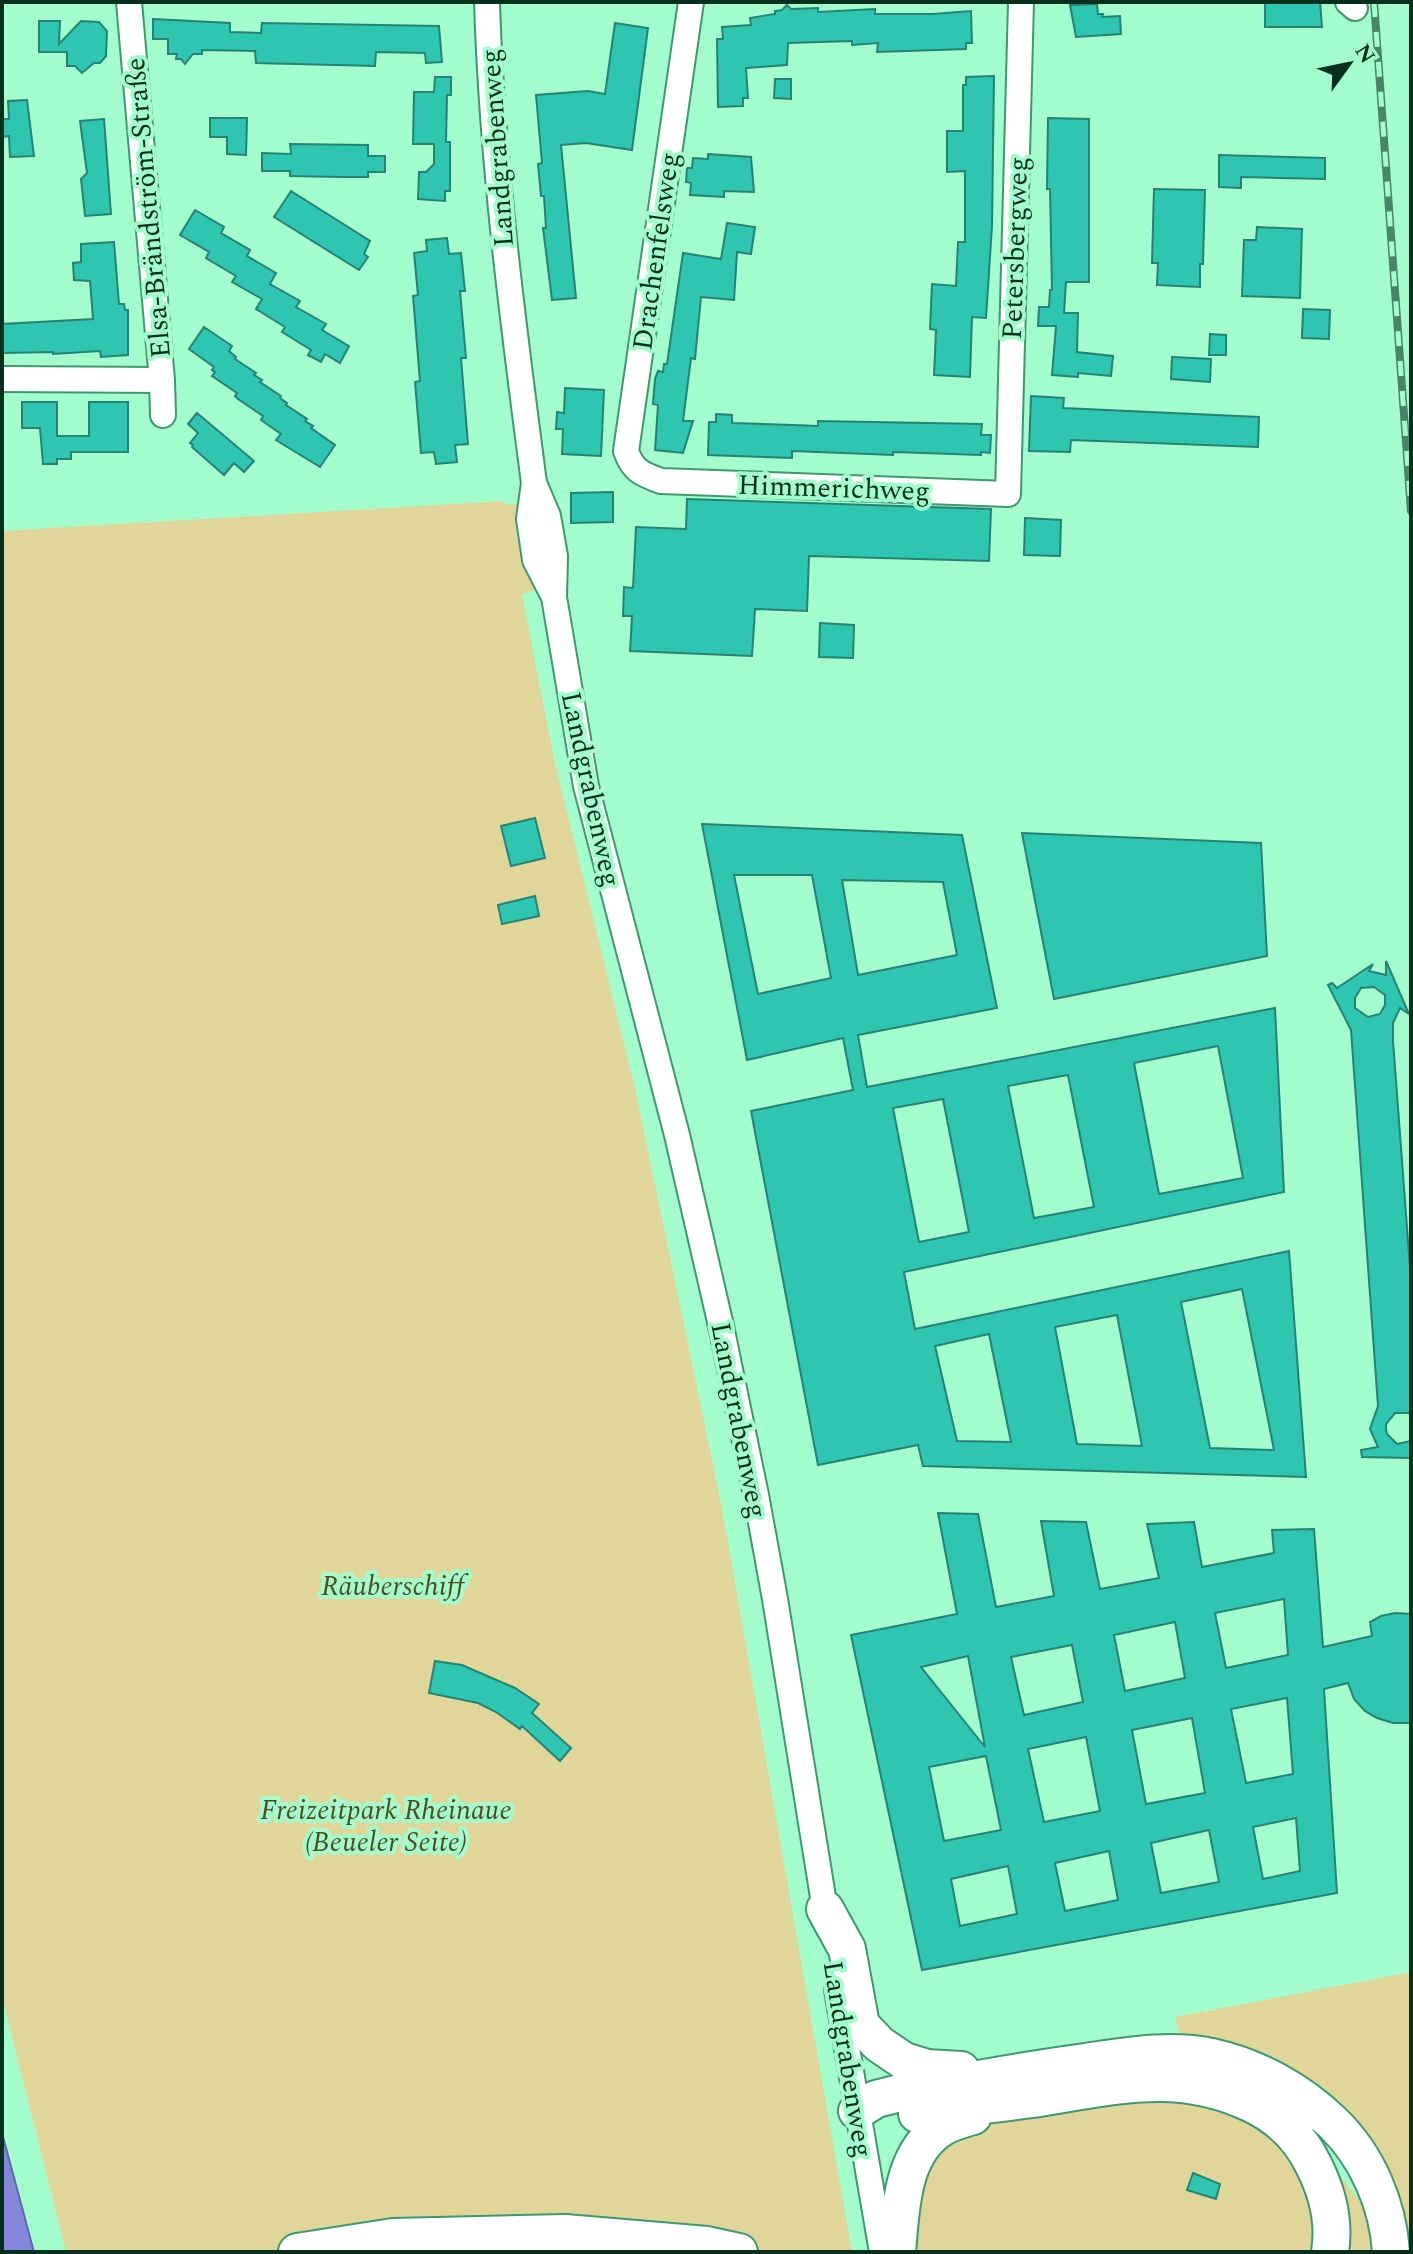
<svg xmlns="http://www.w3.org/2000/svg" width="1413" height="2254" viewBox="0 0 1413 2254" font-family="Spectral,serif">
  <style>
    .green { fill: #e0d699 }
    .water { fill: #8388dd; stroke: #5e6da3; stroke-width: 2 }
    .building { fill: #2ec6b0; stroke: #268273; stroke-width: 2; fill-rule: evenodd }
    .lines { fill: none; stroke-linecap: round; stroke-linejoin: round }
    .minor-casing { stroke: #3e996e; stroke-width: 28 }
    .highway-casing { stroke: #3e996e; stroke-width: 40 }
    .minor { stroke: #fff; stroke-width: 24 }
    .highway { stroke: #fff; stroke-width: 36 }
    .rail-casing { stroke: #488566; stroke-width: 8 }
    .rail { stroke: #a3fdcd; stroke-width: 5; stroke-dasharray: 15; stroke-linecap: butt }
    .labels { text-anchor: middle; stroke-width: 8; stroke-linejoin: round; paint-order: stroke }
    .street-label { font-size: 28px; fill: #072f1d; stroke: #a3fdcd }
    .park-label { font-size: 28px; font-style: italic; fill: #524b20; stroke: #a3fdcd }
  </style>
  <rect width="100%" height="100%" fill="#a3fdcd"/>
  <!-- green -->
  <path class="green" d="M504,501l2,4 17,-2 13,87 -14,4 32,165 81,329 87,420 130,744h-786l-64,-255v-1466z
    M1411,1972v280l-39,-103 -49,-62 -87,-43 -56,-8 -5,-19z
    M1146,2098l83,6 41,26 43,56 6,66h-405v-51l24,-53 41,-22z
    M1329,2160l34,46 13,46h-33z"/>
  <!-- water -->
  <path class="water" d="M2,2133l32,119h-32z"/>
  <!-- building -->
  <path class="building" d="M1265,2h55l2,25h-57z
    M1097,4l1,10h5l-1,3 18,-1 1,18 -45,3 -6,-32z
    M787,5l4,4 27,-1v4l57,-3v5h58l38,-3 1,32h-6v6l-89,3 1,-9 -26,2v-4l-64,2 -1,22 -41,3 2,30h-5v8l-25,1 -1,-68h6l-1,-12 29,-2 -1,-7 25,-4v-3l7,-1z
    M153,19l77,4v9l31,1 1,-10 177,3 3,36 -16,1 -1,-10 -49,-1 -1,14 -119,-3 -1,-12 -53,-1v4h-9l-8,10 -4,-5h-5l1,-5h-9v-15h-15z
    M39,21h21l-1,23 22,-23 18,1 8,9 -1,25 -6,7h-6l-12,10 -7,-7h-8v-14h-28z
    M615,23l33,5 -16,122 -46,-7 -25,2 15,153 -24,2 -9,-72h3l-2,-32h-3l-3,-32 4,-1 -6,-68 52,-4 17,3z
    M994,76l-2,150 -6,92 -14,-1 -2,60 -36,-2 2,-45 -6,-1 2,-45 24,2 2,-44h7v-71l-18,1v-41h16v-46h3v-8z
    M435,77h16v18h-4l-1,47h4v49h-5v10l-27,-2 1,-27h7l8,-8v-20h-21l1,-52h20z
    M775,79h16v20l-17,-1z
    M27,100l7,56 -24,1 -1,-21 -7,1v-18h7l-1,-18z
    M210,118h37l-1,37 -19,-1v-17h-17z
    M1048,118l41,1v163h-23l-2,31h14l-1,39 36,4 -2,20 -33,-3v4l-26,-2 4,-49h-18l1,-19h10l1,-17h2l-2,-101h-3z
    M104,119l7,95 -26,2 -4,-37 6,-6 -7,-52z
    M290,144l78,1v11h17v16h-17v5h-27l-51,-1v-5h-28v-18l29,1z
    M708,154l43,3 3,35 -30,-1v6l-34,-2 1,-12 -5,-1 1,-14h5l1,-10 15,1z
    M1219,155l106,3v21l-84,-2v11l-22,-1z
    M1154,189l51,1 -2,74h-3v23l-43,-2 1,-22h-6z
    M291,191l79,50 -6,13 4,3 -9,13 -85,-53z
    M195,210l29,17 -3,6 29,17 -3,6 29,17 -6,11 30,17 -4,6 30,17 -4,6 27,16 -9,17 -15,-9 -4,8 -13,-7 3,-5 -29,-18 3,-5 -29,-18 6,-10 -30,-17 4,-6 -30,-18 3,-6 -29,-17z
    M727,223l28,4 -4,27 -14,-2 -3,48 -33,-3 -6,62 -4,-1 -8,63h10l-10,32 -28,-3 3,-45 -5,-1 2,-25 3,-8 5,1 1,-8h3l16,-111 38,6z
    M1257,227l45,2 -2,69 -58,-2 2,-56h12z
    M447,238l2,16 12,-1 4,38h-5l6,67h-5l7,86 -13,1 2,17 -21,2 -2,-12 -13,1 -6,-71 5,-1 -7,-85 5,-1 -4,-42 13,-2 -1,-11z
    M114,242l5,62h5l1,6h3v45l-27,2 -1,-6 -47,3v-2l-51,1v-29l91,-5 -3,-38 -16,-1 -1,-17 8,-1v-18z
    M1303,309l27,1 -1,29 -27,-1z
    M204,327l28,19 -3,5 7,6 -1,2 21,14 -2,2 8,5 -2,2 21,14 -1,2 7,5 -1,2 21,14 -2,2 8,5 -2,2 24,17 -15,22 -44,-27 5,-6 -20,-14 2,-4 -25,-17 -3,-3 2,-3 -25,-17 3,-4 -3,-2 2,-3 -25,-18z
    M1210,334l16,1v20h-17z
    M1172,357l39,2 -1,23 -39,-3z
    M565,388l39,2 -3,66 -39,-2 1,-25h-7l1,-17 7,1z
    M1031,396l33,2 -1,10 196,9 -1,30 -187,-7 -1,12 -41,-1z
    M22,402h35v34h32v-34h39v50h-57v7h-14v5h-14l-3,-36h-18z
    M197,413l57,48 -10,11 -10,-9 -10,12 -32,-28 1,-2 -3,-2 8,-10 -10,-9z
    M716,414l16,1v8l61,2 25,1v-5l164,3 -1,11h10l-1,18 -9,-1v3l-88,-3v3l-101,-4v7l-84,-3 1,-33h7z
    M613,492v30l-42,1v-30z
    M687,499l304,10 -2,52 -180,-5 -2,55 -52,-2 -3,47 -122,-5 2,-35h-9l1,-29 9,1 3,-61 50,2z
    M1025,518l36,2 -1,36 -36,-1z
    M820,623l34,2 -1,33 -34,-1z
    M535,818l10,40 -34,8 -10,-40z
    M702,824l260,11 35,173 -139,27 9,52 408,-79 9,184 -380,80 11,57 374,-78 17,226 -383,-11 -5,-21 -100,20 -67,-354 102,-21 -10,-52 -96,22zM734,875h78l19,103 -73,16zM842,880l101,2 14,73 -99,20zM1218,1046l25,132 -84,16 -25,-131zM1068,1075l26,132 -60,11 -26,-132zM943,1099l26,133 -50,10 -26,-134zM1242,1289l32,161 -64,-2 -29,-146zM1117,1315l25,131 -65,-2 -22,-117zM989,1334l22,108 -54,-1 -22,-95z
    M1022,833l239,10 6,113 -213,43z
    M535,896l4,20 -37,8 -4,-19z
    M1386,961l23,53 -9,-6 -7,15v18l18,240v132h-16l-9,11v5l1,5 10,10 14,-3v17l-49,-1 -1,-7 17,-3 -8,-18 8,-23 -27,-376 -23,-45 4,-2 5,5 36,-24 -4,7 17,4zM1374,987l11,8v10l-5,9 -12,3 -13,-9v-10l6,-10z
    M938,1513l40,1 18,93 58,-11 -13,-75 45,1 14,67 59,-11 -12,-54 47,-2 8,45 72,-14 -2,-23 42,-1 9,118 49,-11 -2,-14 11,-6 14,-3 16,1v109h-18l-16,-5 -12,-7 -11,-12 -6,-16 -24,6 13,204 -415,77 -71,-335 106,-21zM1284,1599l4,56 -62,13 -11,-55zM1175,1622l10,56 -60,13 -11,-56zM1072,1645l11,57 -59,13 -13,-58zM968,1656l17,91 -64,-80zM1287,1698l6,76 -47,9 -15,-74zM1192,1718l13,75 -59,11 -14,-74zM1086,1737l14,74 -56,11 -16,-73zM986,1756l15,74 -57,11 -15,-74zM1296,1818l4,53 -37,8 -10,-52zM1209,1830l10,52 -58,11 -10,-50zM1109,1851l9,49 -53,11 -10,-48zM1008,1866l9,48 -57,12 -9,-47z
    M435,1661l27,4 53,23 24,16 -7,9 39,35 -11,13 -38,-35 -2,3 -24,-17 -18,-9 -49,-10z
    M1193,2173l27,11 -4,15 -29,-9z"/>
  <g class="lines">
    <defs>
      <path id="minor" d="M129,2l33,378 1,35
        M487,2c5,162 26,321 47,481l-5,36 6,41 18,35
        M691,2l-65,449c7,20 16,23 35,30l347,13 13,-492
        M1348,2l7,6
        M2,379l160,1
        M534,483l14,33 7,40 -1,41 32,189 91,349 44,191 35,169 19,104 52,323
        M837,1990l45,262"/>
      <path id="highway" d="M825,1909l22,40 14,76 18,19 25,17 23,7 34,2
        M857,2111l19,-12 24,-6c62,-11 123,-23 185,-31 42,-6 85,-14 127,-5 45,10 88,34 121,66 34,33 55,81 58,129
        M917,2114c39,-6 77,-10 116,-15 78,-12 145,-32 221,6 26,13 46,32 59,59 14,27 22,57 17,88
        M297,2252l96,-15 172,-4 142,12 32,7
        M897,2252c4,-43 4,-100 46,-125 9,-5 20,-8 30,-11"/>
    </defs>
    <!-- minor casing -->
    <use href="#minor" class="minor-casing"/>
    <!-- highway casing -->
    <use href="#highway" class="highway-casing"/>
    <!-- minor -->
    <use href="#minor" class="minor"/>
    <!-- highway -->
    <use href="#highway" class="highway"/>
    <defs>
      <path id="rail" d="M1374,2l37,509"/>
    </defs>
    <!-- rail casing -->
    <use href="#rail" class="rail-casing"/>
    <!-- rail -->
    <use href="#rail" class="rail"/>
  </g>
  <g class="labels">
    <!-- street labels -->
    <g class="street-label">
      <text transform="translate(496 148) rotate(-94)" y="10">Landgrabenweg</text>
      <text transform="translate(147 208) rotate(-95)" y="10">Elsa-Brändström-Straße</text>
      <text transform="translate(1014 248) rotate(-88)" y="10">Petersbergweg</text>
      <text transform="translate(655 251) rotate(-82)" y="10">Drachenfelsweg</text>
      <text transform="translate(834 487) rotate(2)" y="10">Himmerichweg</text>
      <text transform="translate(592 789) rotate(78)" y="10">Landgrabenweg</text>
      <text transform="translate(740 1420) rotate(79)" y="10">Landgrabenweg</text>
      <text transform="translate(849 2059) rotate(81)" y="10">Landgrabenweg</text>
    </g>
    <!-- park labels -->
    <g class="park-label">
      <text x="393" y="1595">Räuberschiff</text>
      <text x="386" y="1819">Freizeitpark Rheinaue<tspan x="386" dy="32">(Beueler Seite)</tspan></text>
    </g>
  </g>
  <!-- border -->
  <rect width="1413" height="2254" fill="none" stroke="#072f1d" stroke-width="8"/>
  <!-- north arrow -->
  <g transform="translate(1349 64) rotate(57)" stroke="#a3fdcd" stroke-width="6" paint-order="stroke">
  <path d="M0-6L14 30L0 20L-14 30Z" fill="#072f1d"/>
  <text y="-12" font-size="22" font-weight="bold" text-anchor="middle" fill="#072f1d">N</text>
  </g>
</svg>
